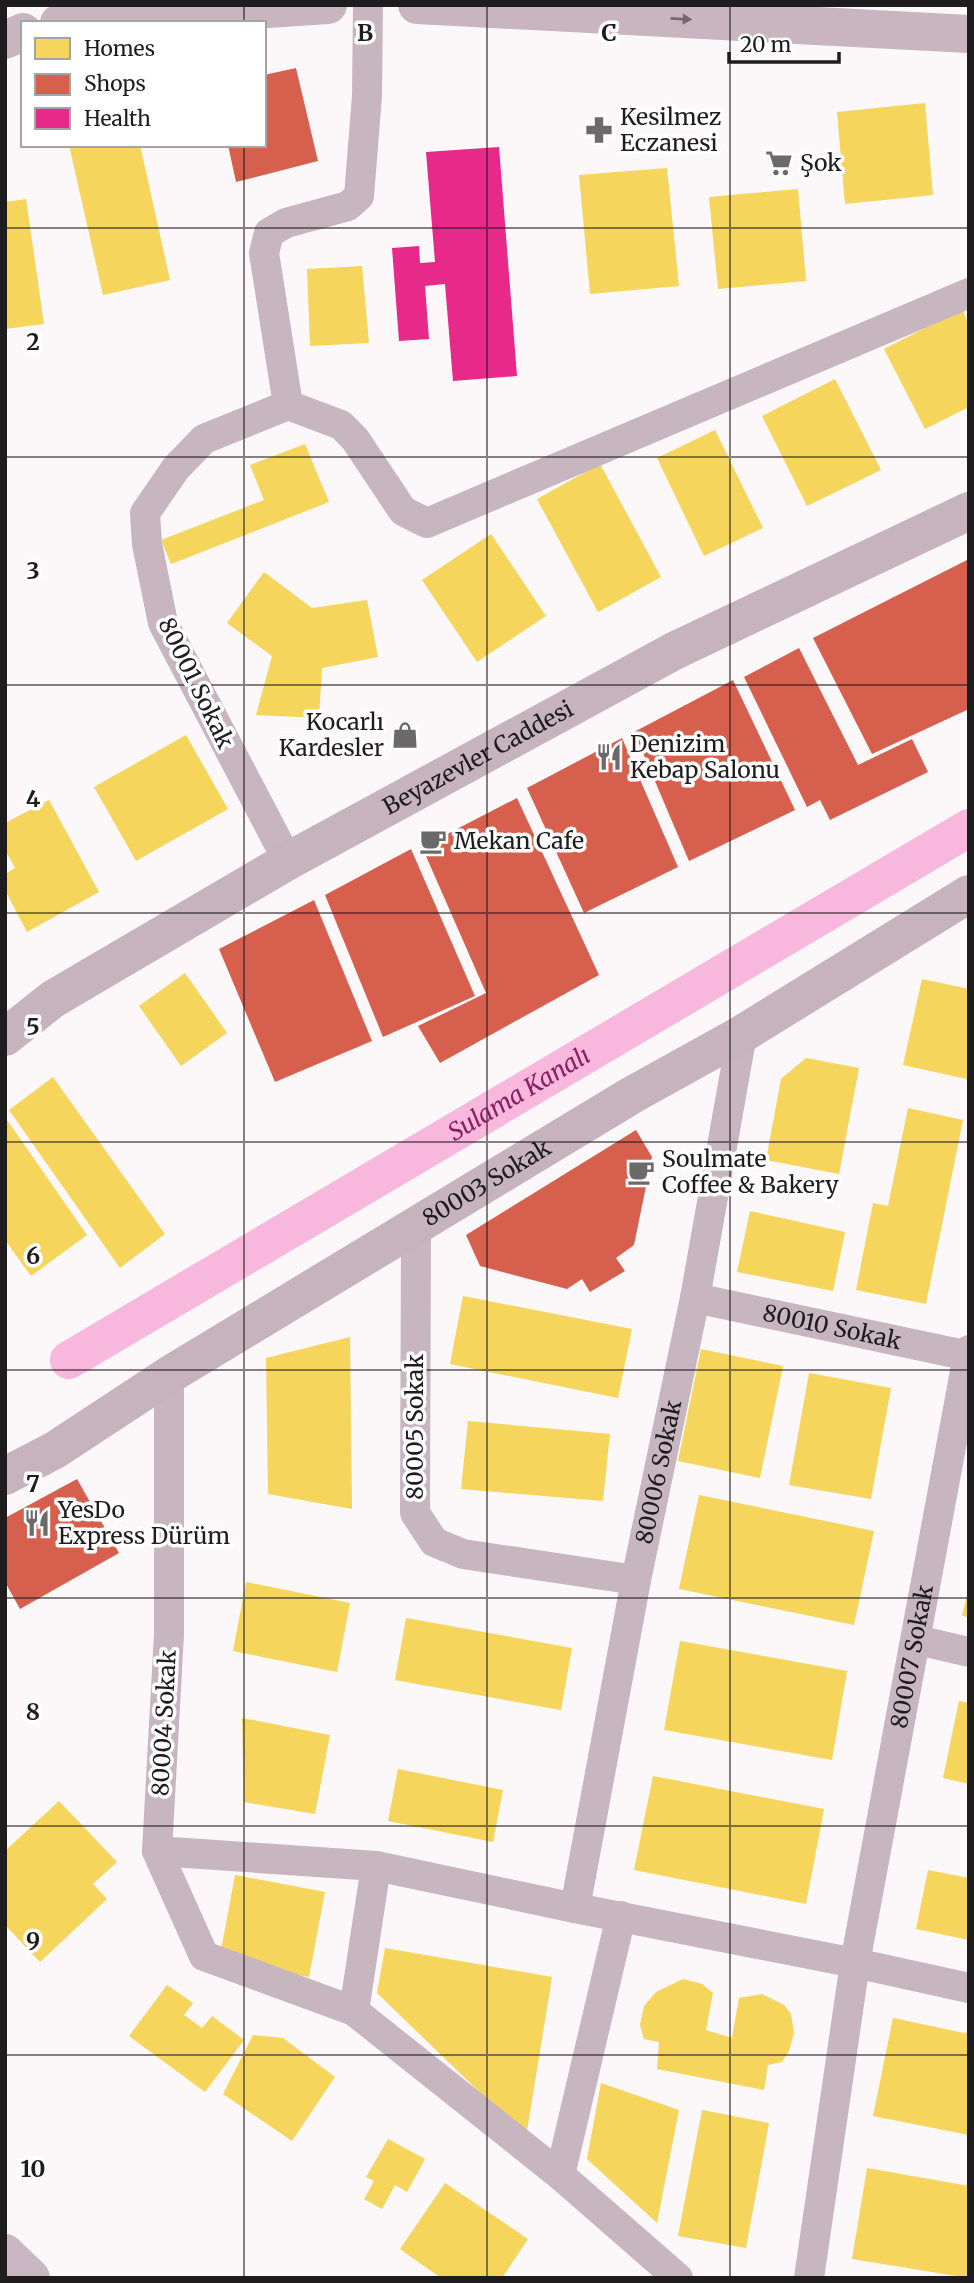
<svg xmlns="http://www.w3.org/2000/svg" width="974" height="2283" viewBox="0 0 974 2283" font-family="Merriweather,serif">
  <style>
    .homes { fill: #f6d55c }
    .shops { fill: #d6604d }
    .health { fill: #e7298a }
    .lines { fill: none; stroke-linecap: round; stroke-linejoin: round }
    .canal { stroke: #f8b7dc; stroke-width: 38 }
    .street { stroke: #c7b6bf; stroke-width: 30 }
    .secondary { stroke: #c6b3be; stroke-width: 38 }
    .primary { stroke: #c8b5c0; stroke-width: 38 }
    .highway { stroke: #c9b7c3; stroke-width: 38 }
    .oneway { fill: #74686e }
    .grid { fill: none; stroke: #1f1c1d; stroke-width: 2; stroke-opacity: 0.55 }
    .labels { text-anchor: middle; stroke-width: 7; stroke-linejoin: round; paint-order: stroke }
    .poi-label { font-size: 23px; fill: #1f1c1d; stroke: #fff; text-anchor: start }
    .street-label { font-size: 23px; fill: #1f1c1d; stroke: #fff }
    .water-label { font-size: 24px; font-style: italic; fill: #871f64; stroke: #fff }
    .grid-label { font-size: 23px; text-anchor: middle; font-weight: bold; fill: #1f1c1d; stroke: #fff; stroke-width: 7; stroke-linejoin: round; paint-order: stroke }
  </style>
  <rect width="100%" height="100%" fill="#fcf8fa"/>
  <!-- homes -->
  <path class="homes" d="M925,103l8,92 -88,9 -8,-92z
    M69,145h71l30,135 -67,15z
    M667,168l12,118 -89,8 -11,-119z
    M798,189l8,92 -88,8 -9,-92z
    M26,199l18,125 -39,5v-127z
    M362,266l7,77 -59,3 -3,-77z
    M962,309l7,15v83l-44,22 -41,-80z
    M835,379l46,91 -74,36 -45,-90z
    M715,430l48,98 -59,28 -47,-98z
    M305,444l24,58 -158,62 -10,-24 103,-40 -14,-35z
    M600,464l61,113 -63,35 -61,-113z
    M491,534l55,82 -69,46 -55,-82z
    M264,572l48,36 55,-8 11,57 -56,11 -3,50 -63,-3 16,-59 -45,-33z
    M186,735l42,74 -92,52 -42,-74z
    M49,800l50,92 -72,40 -22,-42v-16l10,-6 -10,-18v-27z
    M185,973l42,60 -46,33 -42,-60z
    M922,979l47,10 -2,90 -64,-14z
    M806,1058l53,10 -20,106 -73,-14 15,-81z
    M53,1077l112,157 -45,34 -111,-158z
    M908,1108l55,12 -37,184 -70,-14 17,-87 15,3z
    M5,1117l82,118 -56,41 -26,-36z
    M750,1211l95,21 -12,59 -96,-19z
    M463,1296l169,33 -14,69 -168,-34z
    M350,1337l2,172 -84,-15 -2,-136z
    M701,1349l82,17 -23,112 -82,-17z
    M809,1373l82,15 -20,111 -82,-14z
    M468,1421l142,13 -7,67 -142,-12z
    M699,1495l175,36 -20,94 -175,-36z
    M246,1582l104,21 -13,69 -104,-21z
    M968,1591h1v26l-7,-1z
    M406,1618l166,30 -11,62 -166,-30z
    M680,1641l167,30 -15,89 -168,-30z
    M959,1701l10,2v81l-26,-6z
    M242,1718l88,17 -15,79 -71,-12z
    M398,1769l105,21 -10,52 -105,-21z
    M653,1776l171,33 -18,95 -172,-34z
    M59,1801l58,61 -24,22 14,15 -67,63 -35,-37v-74z
    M928,1870l41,8v62l-53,-11z
    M235,1875l90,17 -16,85 -90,-16z
    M385,1948l167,29 -26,160 -149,-144z
    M683,1979l19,5 11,9 -7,37 26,8 7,-40 23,-4 22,11 7,9 3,19 -5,18 -7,11 -14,3 -4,25 -107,-21 2,-27 -15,-3 -4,-14 4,-19 12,-14z
    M167,1985l26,18 -9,12 18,13 10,-12 32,24 -39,52 -76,-56z
    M893,2018l76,16v101l-96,-19z
    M253,2035l30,3 52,39 -43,64 -69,-47z
    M601,2083l78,27 -22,113 -70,-64z
    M702,2110l67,13 -23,125 -68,-12z
    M388,2139l37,20 -18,33 -12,-7 -13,24 -18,-10 10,-18 -8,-4z
    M867,2168l102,18v92l-117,-19z
    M445,2183l83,56 -26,39h-61l-41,-29z"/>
  <!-- shops -->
  <path class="shops" d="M296,68l22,93 -82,21 -8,-37h36v-70z
    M969,559v150l-97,45 -59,-116z
    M799,648l59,117 54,-26 16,33 -98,48 -10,-20 -13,7 -63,-130z
    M733,680l62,130 -106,51 -55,-129z
    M622,738l56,129 -94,46 -57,-125z
    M517,798l82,177 -159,88 -22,-37 68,-33 -64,-146z
    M411,849l64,147 -92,41 -58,-142z
    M314,900l58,141 -97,41 -56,-133z
    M636,1130l16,27 -18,88 -18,13 9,13 -35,21 -8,-13 -15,10 -87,-23 -14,-31z
    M77,1479l42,74 -99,56 -15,-27v-64z"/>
  <!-- health -->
  <path class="health" d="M499,147l18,229 -64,5 -8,-97 -20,2 4,53 -30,2 -7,-93 27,-2 1,17 15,-1 -9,-110z"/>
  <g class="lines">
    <!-- canal -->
    <path class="canal" id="s1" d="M69,1360l900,-532"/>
    <!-- street -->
    <g class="street">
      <path d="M288,405l53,20 14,14 48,72 24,12 542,-230"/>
      <path d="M288,861l-125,-238 -16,-79 -2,-31 31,-45 28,-29 84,-34 -24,-152 5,-20 17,-10 62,-17 11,-10 8,-100 1,-91"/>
      <path d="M416,1226l-1,287 19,29 29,12 173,26"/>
      <path id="s2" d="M695,1298l274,58"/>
      <path d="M169,1375v259l-12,217 219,15 199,42 280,55 114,25"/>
      <path d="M917,1640l52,12"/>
      <path d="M157,1851l47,105 150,55"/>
      <path d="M376,1866l-22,145 206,164 118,103"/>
      <path id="s3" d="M575,1908l61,-328 59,-282 47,-264"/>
      <path d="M560,2175l61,-259"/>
      <path id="s4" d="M809,2278l46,-315 114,-613"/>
    </g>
    <!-- secondary -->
    <g class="secondary">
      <path id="s5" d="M5,1037l48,-38 235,-138 386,-210 295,-140"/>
      <path id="s6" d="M5,1476l50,-26 114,-75 463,-280 110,-61 227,-140"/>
    </g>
    <!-- primary -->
    <path class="primary" d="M417,5l552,29
      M59,23l269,-18
      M5,40l18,-8"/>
    <!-- highway -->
    <path class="highway" d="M5,2253l26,25"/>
  </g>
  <!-- one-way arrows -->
  <defs><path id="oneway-solid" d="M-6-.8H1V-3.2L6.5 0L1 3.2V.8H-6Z" transform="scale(1.75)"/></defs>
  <use class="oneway" href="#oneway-solid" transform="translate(681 19) rotate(3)"/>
  <!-- grid -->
  <path class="grid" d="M244,5v18M487,5v2273M730,5v2273M244,145v2133M5,228h964M5,457h964M5,685h964M5,913h964M5,1142h964M5,1370h964M5,1598h964M5,1826h964M5,2055h964"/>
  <!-- icons -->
  <defs>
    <symbol id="pharmacy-bare" viewBox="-9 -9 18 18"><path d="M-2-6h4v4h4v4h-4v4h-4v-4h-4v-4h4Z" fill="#6c696a" stroke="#fff" stroke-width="2.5" paint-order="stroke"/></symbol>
    <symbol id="supermarket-bare" viewBox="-9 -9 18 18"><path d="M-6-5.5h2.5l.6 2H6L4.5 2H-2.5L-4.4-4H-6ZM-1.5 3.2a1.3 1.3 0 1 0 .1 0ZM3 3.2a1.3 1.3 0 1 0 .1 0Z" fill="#6c696a" stroke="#fff" stroke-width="2.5" paint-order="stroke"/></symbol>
    <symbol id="shop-bare" viewBox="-9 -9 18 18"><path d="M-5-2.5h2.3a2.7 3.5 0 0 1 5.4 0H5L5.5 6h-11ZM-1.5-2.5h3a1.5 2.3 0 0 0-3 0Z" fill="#6c696a" stroke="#fff" stroke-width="2.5" paint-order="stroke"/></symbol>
    <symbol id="restaurant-bare" viewBox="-9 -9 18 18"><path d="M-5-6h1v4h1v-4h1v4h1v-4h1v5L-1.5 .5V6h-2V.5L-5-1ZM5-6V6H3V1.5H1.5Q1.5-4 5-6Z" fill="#6c696a" stroke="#fff" stroke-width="2.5" paint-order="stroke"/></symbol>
    <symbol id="cafe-bare" viewBox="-9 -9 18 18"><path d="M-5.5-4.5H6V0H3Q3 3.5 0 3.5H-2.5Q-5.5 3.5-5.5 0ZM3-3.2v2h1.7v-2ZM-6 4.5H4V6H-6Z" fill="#6c696a" stroke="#fff" stroke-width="2.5" paint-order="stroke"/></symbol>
  </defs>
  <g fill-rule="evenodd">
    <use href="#pharmacy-bare" x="580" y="111" width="38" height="38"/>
    <use href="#supermarket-bare" x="760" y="144" width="38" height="38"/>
    <use href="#shop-bare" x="386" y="716" width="38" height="38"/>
    <use href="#restaurant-bare" x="590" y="738" width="38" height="38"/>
    <use href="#cafe-bare" x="414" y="822" width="38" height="38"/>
    <use href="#cafe-bare" x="622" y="1153" width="38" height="38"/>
    <use href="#restaurant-bare" x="18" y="1504" width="38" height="38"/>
  </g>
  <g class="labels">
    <!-- poi labels -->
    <g class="poi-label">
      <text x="620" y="125">Kesilmez<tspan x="620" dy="26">Eczanesi</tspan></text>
      <text x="800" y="171">Şok</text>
      <text x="384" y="730" text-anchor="end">Kocarlı<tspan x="384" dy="26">Kardesler</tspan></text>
      <text x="630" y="752">Denizim<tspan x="630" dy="26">Kebap Salonu</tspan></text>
      <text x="454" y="849">Mekan Cafe</text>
      <text x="662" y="1167">Soulmate<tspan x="662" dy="26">Coffee &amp; Bakery</tspan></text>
      <text x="58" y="1518">YesDo<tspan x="58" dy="26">Express Dürüm</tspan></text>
    </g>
    <!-- street labels -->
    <g class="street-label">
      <text transform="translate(196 683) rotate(64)" y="8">80001 Sokak</text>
      <text dy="8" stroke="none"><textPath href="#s5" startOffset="550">Beyazevler Caddesi</textPath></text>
      <text dy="8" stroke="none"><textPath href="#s6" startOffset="564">80003 Sokak</textPath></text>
      <text dy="8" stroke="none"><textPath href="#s2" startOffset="140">80010 Sokak</textPath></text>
      <text transform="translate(415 1427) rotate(-90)" y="8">80005 Sokak</text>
      <text dy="8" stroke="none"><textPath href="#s3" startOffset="444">80006 Sokak</textPath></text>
      <text dy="8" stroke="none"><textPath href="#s4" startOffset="630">80007 Sokak</textPath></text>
      <text transform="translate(164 1723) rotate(-87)" y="8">80004 Sokak</text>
    </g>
    <!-- water labels -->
    <g class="water-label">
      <text dy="8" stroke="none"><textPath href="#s1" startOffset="523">Sulama Kanalı</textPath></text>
    </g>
  </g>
  <g class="grid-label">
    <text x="365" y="41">B</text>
    <text x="609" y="41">C</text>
    <text x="33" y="350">2</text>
    <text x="33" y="579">3</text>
    <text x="33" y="807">4</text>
    <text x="33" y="1035">5</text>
    <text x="33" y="1264">6</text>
    <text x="33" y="1492">7</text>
    <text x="33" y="1720">8</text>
    <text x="33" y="1949">9</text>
    <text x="33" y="2177">10</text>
  </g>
  <!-- border -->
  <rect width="974" height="2283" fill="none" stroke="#1f1c1d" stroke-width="14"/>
  <!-- legend -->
  <rect x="21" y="21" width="245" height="126" fill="#ffffff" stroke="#a5a4a5" stroke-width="2"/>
  <rect x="35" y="38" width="35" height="21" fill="#f6d55c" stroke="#a5a4a5" stroke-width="2"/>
  <text x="84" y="56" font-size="21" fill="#1f1c1d">Homes</text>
  <rect x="35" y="74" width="35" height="21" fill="#d6604d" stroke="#a5a4a5" stroke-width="2"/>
  <text x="84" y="91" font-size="21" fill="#1f1c1d">Shops</text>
  <rect x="35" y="108" width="35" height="21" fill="#e7298a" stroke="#a5a4a5" stroke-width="2"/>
  <text x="84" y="126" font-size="21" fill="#1f1c1d">Health</text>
  <!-- scale -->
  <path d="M729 52v10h110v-10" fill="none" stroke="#1f1c1d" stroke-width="3.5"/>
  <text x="740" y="52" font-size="21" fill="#1f1c1d" stroke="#ffffff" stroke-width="5" paint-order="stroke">20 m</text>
</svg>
